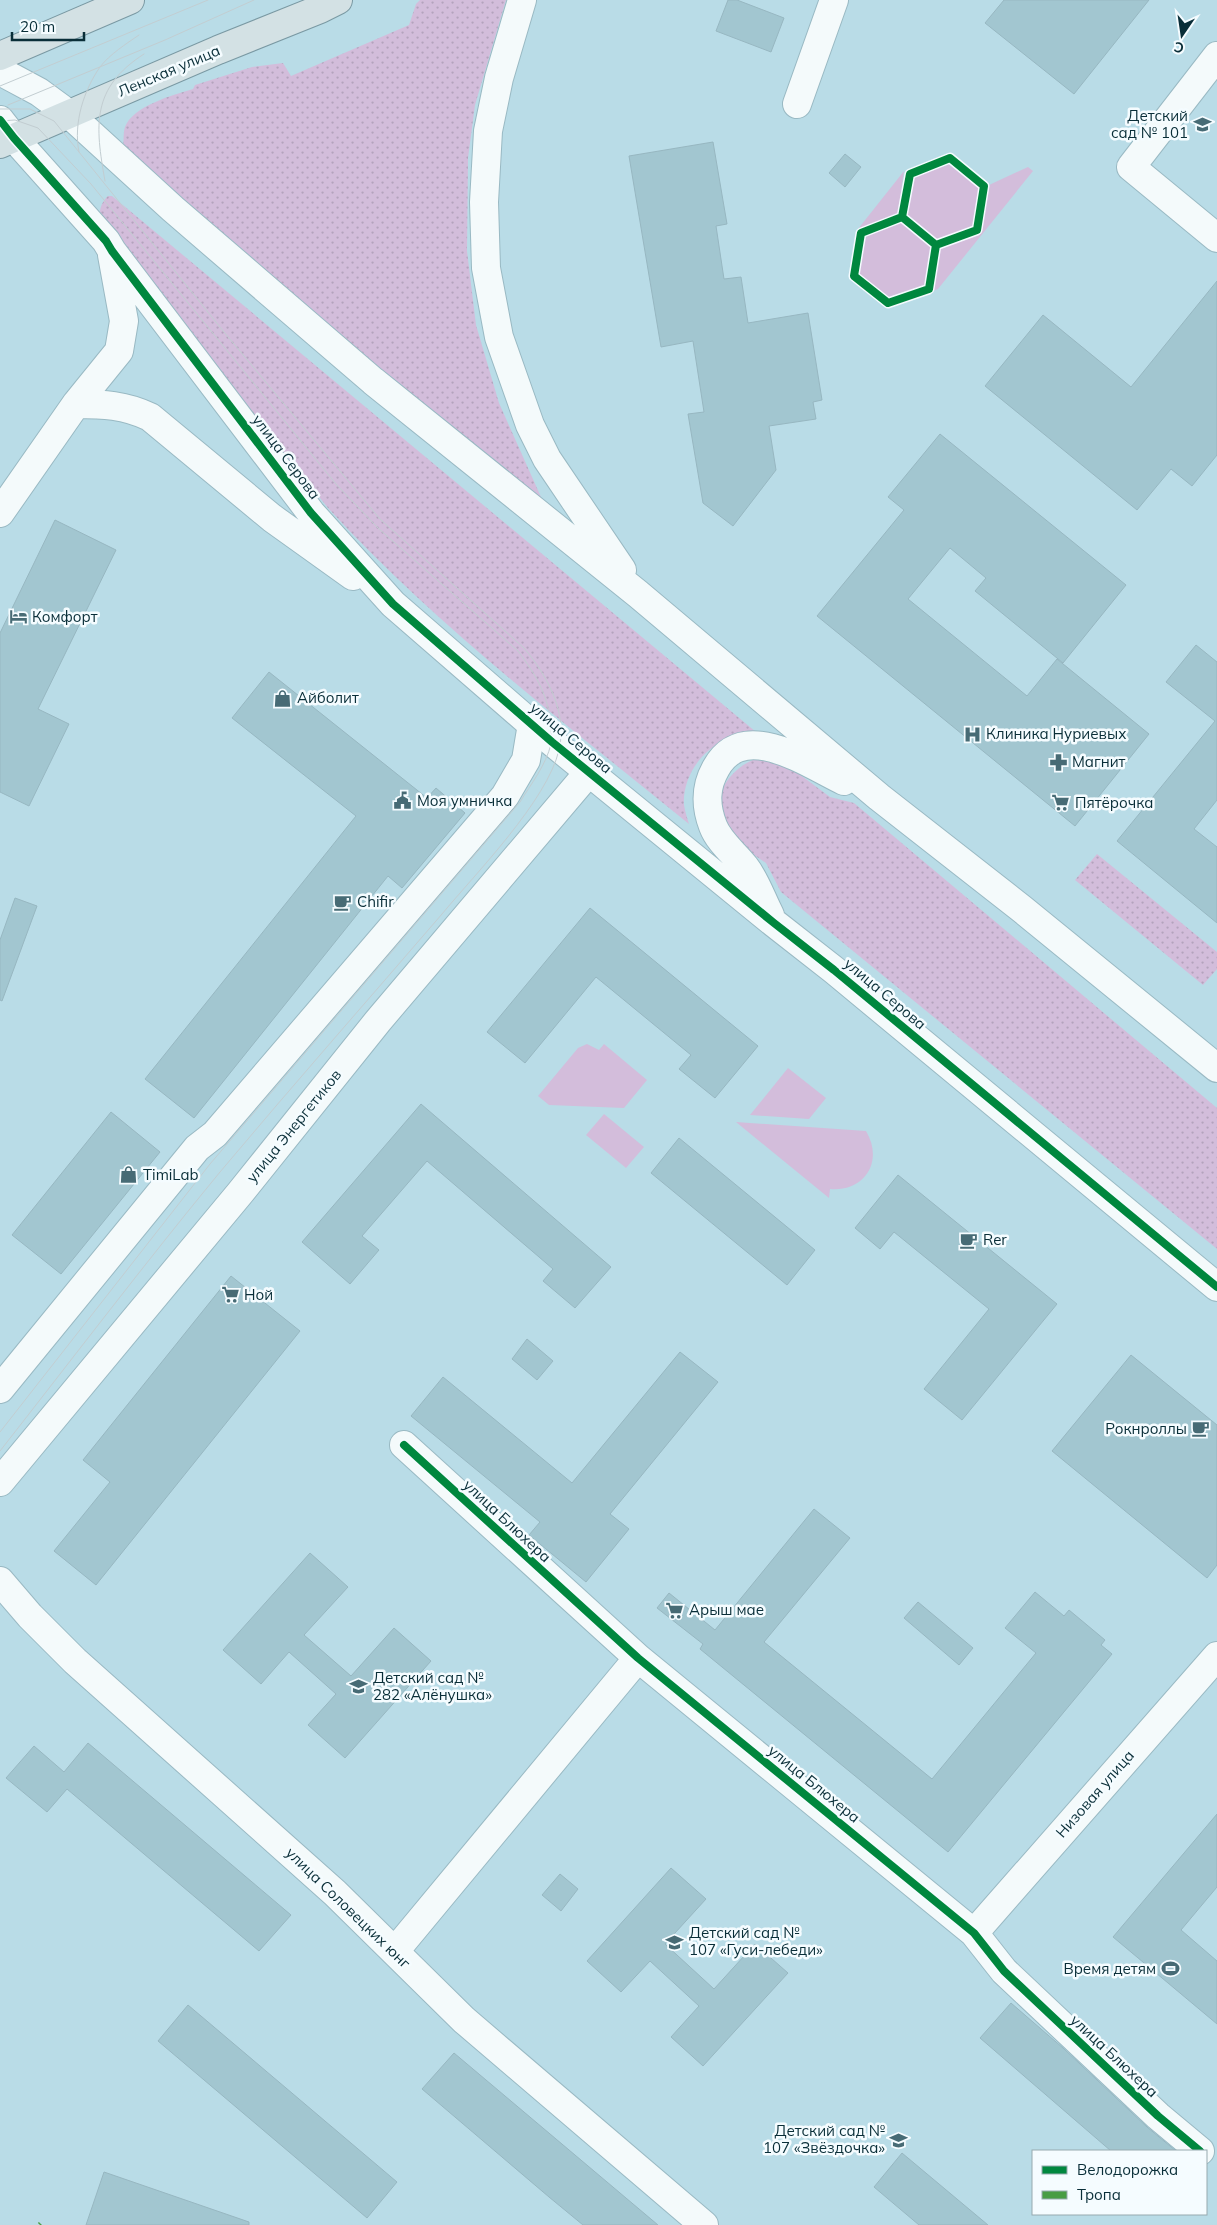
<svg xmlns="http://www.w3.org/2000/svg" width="1217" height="2225" viewBox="0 0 1217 2225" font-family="Mulish,sans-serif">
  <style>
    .grass { fill: url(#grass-dots) }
    .park { fill: #d3bddb }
    .building { fill: #a2c6d0; stroke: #97b7c1 }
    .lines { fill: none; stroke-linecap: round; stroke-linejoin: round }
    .minor-casing { stroke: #99b9c3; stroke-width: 30 }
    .tertiary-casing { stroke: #99b9c3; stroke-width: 30 }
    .primary-casing { stroke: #7a99a3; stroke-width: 30 }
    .minor { stroke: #f4fafb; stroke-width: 28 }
    .tertiary { stroke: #f4fafb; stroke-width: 28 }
    .primary { stroke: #d3e1e4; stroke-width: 28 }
    .tram { stroke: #c2cdd1; stroke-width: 1 }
    .quiet { stroke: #489d44; stroke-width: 6; stroke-dasharray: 12 6; stroke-linecap: butt }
    .cycleway-casing { stroke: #f5fcff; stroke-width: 11 }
    .cycleway { stroke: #00873e; stroke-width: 8 }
    .labels { text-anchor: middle; stroke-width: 5; stroke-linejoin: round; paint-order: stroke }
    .street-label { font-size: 15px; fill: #092e38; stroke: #f5fcff }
    .poi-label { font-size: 15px; fill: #092e38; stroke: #f5fcff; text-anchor: start }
  </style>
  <defs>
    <pattern id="grass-dots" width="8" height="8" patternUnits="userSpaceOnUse" patternTransform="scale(1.25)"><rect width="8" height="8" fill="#d3bddb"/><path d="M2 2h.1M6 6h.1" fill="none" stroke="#b4a3bd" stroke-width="1.8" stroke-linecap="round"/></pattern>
  </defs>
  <rect width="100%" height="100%" fill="#b9dce7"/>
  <!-- grass -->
  <path class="grass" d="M420,0h86l-31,105 -7,53 -1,93 9,74 23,78 46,103 -229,-188 -193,-171c1,-6 0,-14 2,-20 8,-21 48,-32 68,-38l2,-4 57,-18 31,-4 8,13 118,-51 7,-21z
    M108,196h4l650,541c-11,2 -25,1 -35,4 -26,7 -45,38 -43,64 1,6 3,13 5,19 -124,-101 -253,-198 -361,-316l-225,-282c-5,-12 -4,-21 5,-30z
    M763,756l24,9 43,32 24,6 363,305v141l-436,-357 -15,-29 -34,-23 -15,-38c8,-24 21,-38 46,-46z
    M1097,854l120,98v17l-14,16 -128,-105z"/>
  <!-- park -->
  <path class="park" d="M950,164l29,24 -6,39 -36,13 -30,-25 6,-38z
    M1028,167l5,4 -95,118 -5,2 7,-43 41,-16 8,-47z
    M904,171l-6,43 -40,15z
    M902,222l30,24 -7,39 -36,13 -30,-24 7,-39z
    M587,1044l12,6 5,-6 43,36 -23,28 -75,-3 -11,-9 40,-48z
    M788,1068l38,30 -17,21 -59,-4z
    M604,1114l40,33 -18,21 -40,-33z
    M736,1122l130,9c18,30 -1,61 -36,58l-1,9z"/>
  <!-- building -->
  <path class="building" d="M728,0h9l47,18 -13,34 -55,-21z
    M1004,0h145l-75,94 -89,-71z
    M713,142l14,82 -11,2 8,53 17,-2 7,46 60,-10 14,87 -9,2 3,17 -47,7 7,44 -43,56 -30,-23 -15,-89 16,-2 -11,-71 -32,6 -32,-191z
    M845,154l16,13 -16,20 -16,-14z
    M1217,281v174l-25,31 -21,-17 -34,41 -152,-124 58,-71 88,72z
    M940,434l186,151 -63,78 -88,-72 11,-13 -36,-30 -42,51 119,97 30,-37 92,75 -74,92 -258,-210 87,-106 -16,-13z
    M55,520l61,30 -78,159 31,15 -40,82 -29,-14v-159z
    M1196,645l21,17v138l-23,29 23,18v76l-100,-82 98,-120 -49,-39z
    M269,672l158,126 9,-10 29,25 -63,75 -14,-12 -194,242 -49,-39 211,-263 -124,-98z
    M15,898l22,8 -35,95 -2,-1v-60z
    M590,908l168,138 -43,52 -36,-29 12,-14 -95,-78 -71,86 -38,-31z
    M421,1104l190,163 -36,41 -32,-27 10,-12 -126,-108 -65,75 17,14 -29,34 -48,-42z
    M111,1112l49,40 -99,122 -49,-39z
    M679,1138l136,112 -28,35 -136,-112z
    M898,1175l159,129 -95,116 -38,-31 65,-80 -95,-77 -14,17 -25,-21z
    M231,1276l69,55 -204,254 -42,-34 56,-69 -27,-22z
    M527,1339l26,22 -16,19 -25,-21z
    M680,1352l38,30 -108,132 19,15 -43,53 -57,-47 11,-13 -129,-106 32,-39 129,106z
    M1131,1355l86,70v140l-10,13 -155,-127z
    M814,1509l36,29 -86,104 168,137 104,-126 -31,-25 30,-36 29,24 5,-6 36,30 -4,5 11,9 -164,198 -248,-203 3,-5 -46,-36 12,-15 46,37z
    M310,1553l38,34 -44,48 47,41 43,-48 37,33 -86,97 -37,-33 28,-31 -47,-42 -28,32 -38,-34z
    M918,1602l55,46 -14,17 -55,-47z
    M88,1743l203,172 -32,36 -192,-162 -20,23 -41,-34 28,-32 30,26z
    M1217,1814v73l-36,43 36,31v63l-104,-87z
    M671,1868l35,31 -41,45 49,45 41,-45 33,29 -85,93 -32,-29 28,-31 -49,-45 -29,31 -34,-31z
    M560,1874l18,15 -17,22 -19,-16z
    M1011,2003l52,45 84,79 29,24h-65l-131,-113z
    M188,2005l209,177 -30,36 -209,-177z
    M454,2053l204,172h-75l-34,-28 -127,-108z
    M902,2153l86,72h-69l-45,-38z
    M104,2172l145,50v3h-163z"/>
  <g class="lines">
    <defs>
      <path id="minor" d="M1217,56l-86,111 86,71
        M797,104l37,-104
        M0,1389l197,-241 18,-14 290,-338 21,-36 6,-36
        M404,1445l234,213 336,275 30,38 154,145 42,35
        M0,1482l240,-289 138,-172 211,-249
        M0,1581l30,35 45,45 260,232 129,127 240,205
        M974,1933l243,-277
        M395,1951l243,-293"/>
      <path id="tertiary" d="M522,0l-23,78 -11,53 -4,71 2,66 13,69 31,88 17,34 75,111
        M0,71l39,21 30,22 104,95 200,172 265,213 241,203 143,112 195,159
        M0,120l14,18 92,103 6,10 199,262 82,91 159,138 222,181 60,47 383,317
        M76,404c27,0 49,1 74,13l122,101 81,58
        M0,513l76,-109 43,-53 5,-30 -12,-66
        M770,915c-8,-15 -14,-34 -25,-48 -10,-13 -26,-25 -32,-41 -8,-21 -8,-39 3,-58 28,-50 92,-4 128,13"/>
      <path id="primary" d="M0,56l130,-56
        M0,144l218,-94 102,-41 18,-9"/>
    </defs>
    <!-- minor casing -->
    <use href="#minor" class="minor-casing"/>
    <!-- tertiary casing -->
    <use href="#tertiary" class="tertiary-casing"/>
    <!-- primary casing -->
    <use href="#primary" class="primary-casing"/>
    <!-- minor -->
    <use href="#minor" class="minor"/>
    <!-- tertiary -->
    <use href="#tertiary" class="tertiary"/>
    <!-- primary -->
    <use href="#primary" class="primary"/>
    <!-- tram -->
    <path class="tram" d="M0,86l208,-86
      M8,105l157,-65 89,-40
      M0,109h30l24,12 170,211 156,187 144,129c23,27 44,65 35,102 -12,51 -83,123 -117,164 -74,86 -149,171 -222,258 -75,91 -147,186 -220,279
      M0,121l15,-1 23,8 53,56 245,300 42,44 140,123c19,25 31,46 33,77 0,6 1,11 0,16 -5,21 -20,40 -31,58l-310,362 -210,268
      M79,152c-6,-29 5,-62 21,-85 10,-13 26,-23 39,-32
      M105,181c-10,-56 -14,-93 39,-127"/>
    <!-- quiet -->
    <path class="quiet" d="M40,2225l1,-1"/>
    <defs>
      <path id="cycleway" d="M0,120l14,18 92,103 6,10 199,262 82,91 159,138 222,181 60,47 383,317
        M950,158l34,28 -7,44 -41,15 -34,-28 8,-43z
        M902,217l-41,16 -7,43 34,27 41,-14 7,-44
        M404,1445l234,213 336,275 30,38 154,145 42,35"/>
    </defs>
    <!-- cycleway casing -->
    <use href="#cycleway" class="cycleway-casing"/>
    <!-- cycleway -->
    <use href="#cycleway" class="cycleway"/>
  </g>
  <!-- icons -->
  <defs>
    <symbol id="school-bare" viewBox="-9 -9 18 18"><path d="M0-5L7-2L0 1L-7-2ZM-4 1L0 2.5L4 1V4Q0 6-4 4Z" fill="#476b75" stroke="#f5fcff" stroke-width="2.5" paint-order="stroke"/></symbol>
    <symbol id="hotel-bare" viewBox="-9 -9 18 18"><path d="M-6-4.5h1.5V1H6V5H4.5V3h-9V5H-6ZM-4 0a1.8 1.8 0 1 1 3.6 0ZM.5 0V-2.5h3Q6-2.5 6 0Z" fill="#476b75" stroke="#f5fcff" stroke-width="2.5" paint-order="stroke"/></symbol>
    <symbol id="shop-bare" viewBox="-9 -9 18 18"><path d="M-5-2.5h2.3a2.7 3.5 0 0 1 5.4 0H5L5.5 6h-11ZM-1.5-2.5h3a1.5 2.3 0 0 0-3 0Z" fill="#476b75" stroke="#f5fcff" stroke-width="2.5" paint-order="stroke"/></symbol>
    <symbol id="hospital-bare" viewBox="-9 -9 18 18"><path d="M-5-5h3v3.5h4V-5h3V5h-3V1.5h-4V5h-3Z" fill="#476b75" stroke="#f5fcff" stroke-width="2.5" paint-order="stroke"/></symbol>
    <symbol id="pharmacy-bare" viewBox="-9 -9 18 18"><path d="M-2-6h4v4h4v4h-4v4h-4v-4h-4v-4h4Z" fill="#476b75" stroke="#f5fcff" stroke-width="2.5" paint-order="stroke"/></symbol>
    <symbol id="civic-bare" viewBox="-9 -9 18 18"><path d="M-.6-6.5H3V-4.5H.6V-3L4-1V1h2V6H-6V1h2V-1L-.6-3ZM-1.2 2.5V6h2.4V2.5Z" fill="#476b75" stroke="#f5fcff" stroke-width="2.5" paint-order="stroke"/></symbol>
    <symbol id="supermarket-bare" viewBox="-9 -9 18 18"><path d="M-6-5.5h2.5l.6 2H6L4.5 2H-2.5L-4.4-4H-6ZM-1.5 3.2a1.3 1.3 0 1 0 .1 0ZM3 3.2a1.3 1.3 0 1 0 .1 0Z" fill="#476b75" stroke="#f5fcff" stroke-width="2.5" paint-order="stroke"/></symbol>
    <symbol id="cafe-bare" viewBox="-9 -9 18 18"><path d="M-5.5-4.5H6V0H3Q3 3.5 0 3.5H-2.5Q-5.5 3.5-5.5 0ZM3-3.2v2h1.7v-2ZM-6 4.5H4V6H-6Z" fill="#476b75" stroke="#f5fcff" stroke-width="2.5" paint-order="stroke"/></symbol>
    <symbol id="stadium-bare" viewBox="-9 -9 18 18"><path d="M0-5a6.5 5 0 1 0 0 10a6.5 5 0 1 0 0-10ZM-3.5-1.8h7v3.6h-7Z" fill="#476b75" stroke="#f5fcff" stroke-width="2.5" paint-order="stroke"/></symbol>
  </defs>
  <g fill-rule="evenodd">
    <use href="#school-bare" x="1190" y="112" width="25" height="25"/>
    <use href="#hotel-bare" x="6" y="604" width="25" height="25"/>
    <use href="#shop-bare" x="270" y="686" width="25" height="25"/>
    <use href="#hospital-bare" x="960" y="722" width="25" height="25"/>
    <use href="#pharmacy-bare" x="1046" y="750" width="25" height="25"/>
    <use href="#civic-bare" x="390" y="788" width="25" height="25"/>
    <use href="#supermarket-bare" x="1048" y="790" width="25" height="25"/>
    <use href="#cafe-bare" x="330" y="890" width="25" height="25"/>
    <use href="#shop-bare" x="116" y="1162" width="25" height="25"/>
    <use href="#cafe-bare" x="956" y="1228" width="25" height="25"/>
    <use href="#supermarket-bare" x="218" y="1282" width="25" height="25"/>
    <use href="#cafe-bare" x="1188" y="1416" width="25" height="25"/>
    <use href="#supermarket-bare" x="662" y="1598" width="25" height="25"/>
    <use href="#school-bare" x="346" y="1674" width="25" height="25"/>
    <use href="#school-bare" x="662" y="1930" width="25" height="25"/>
    <use href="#stadium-bare" x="1158" y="1956" width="25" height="25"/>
    <use href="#school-bare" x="886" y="2128" width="25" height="25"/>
  </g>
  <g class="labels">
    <!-- street labels -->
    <g class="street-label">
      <text transform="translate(169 71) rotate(-23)" y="5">Ленская улица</text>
      <text transform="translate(286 457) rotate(53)" y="5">улица Серова</text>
      <text transform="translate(571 738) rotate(40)" y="5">улица Серова</text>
      <text transform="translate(885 994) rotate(40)" y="5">улица Серова</text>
      <text transform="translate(294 1126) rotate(-51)" y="5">улица Энергетиков</text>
      <text transform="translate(507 1521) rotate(43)" y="5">улица Блюхера</text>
      <text transform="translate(814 1784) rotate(39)" y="5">улица Блюхера</text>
      <text transform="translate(1095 1794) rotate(-49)" y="5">Низовая улица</text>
      <text transform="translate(348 1908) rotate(44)" y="5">улица Соловецких юнг</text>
      <text transform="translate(1114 2056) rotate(43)" y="5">улица Блюхера</text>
    </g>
    <!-- poi labels -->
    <g class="poi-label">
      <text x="1188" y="121" text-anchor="end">Детский<tspan x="1188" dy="17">сад № 101</tspan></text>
      <text x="32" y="622">Комфорт</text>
      <text x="297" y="703">Айболит</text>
      <text x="986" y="739">Клиника Нуриевых</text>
      <text x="1072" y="767">Магнит</text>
      <text x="417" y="806">Моя умничка</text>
      <text x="1075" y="808">Пятёрочка</text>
      <text x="357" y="907">Chifir</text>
      <text x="143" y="1180">TimiLab</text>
      <text x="983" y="1245">Rer</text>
      <text x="244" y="1300">Ной</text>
      <text x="1187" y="1434" text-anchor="end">Рокнроллы</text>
      <text x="689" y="1615">Арыш мае</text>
      <text x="373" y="1683">Детский сад №<tspan x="373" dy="17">282 «Алёнушка»</tspan></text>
      <text x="689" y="1938">Детский сад №<tspan x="689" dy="17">107 «Гуси-лебеди»</tspan></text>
      <text x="1156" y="1974" text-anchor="end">Время детям</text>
      <text x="885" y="2136" text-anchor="end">Детский сад №<tspan x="885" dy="17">107 «Звёздочка»</tspan></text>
    </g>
  </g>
  <!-- legend -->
  <rect x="1032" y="2150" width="175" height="65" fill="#f5fcff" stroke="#97aaaf"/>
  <rect x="1042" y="2166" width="25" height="8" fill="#00873e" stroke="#97aaaf"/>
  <text x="1077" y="2175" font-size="15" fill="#092e38">Велодорожка</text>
  <rect x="1042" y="2191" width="25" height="8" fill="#489d44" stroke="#97aaaf"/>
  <text x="1077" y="2200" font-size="15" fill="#092e38">Тропа</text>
  <!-- north arrow -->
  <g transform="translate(1182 35) rotate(193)" stroke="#f5fcff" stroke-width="4" paint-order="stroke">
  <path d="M0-4L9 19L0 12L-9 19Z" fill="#092e38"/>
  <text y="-8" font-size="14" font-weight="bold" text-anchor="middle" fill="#092e38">С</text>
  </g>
  <!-- scale -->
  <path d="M12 32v8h72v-8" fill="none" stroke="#092e38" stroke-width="2.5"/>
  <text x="20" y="32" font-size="15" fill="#092e38" stroke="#f5fcff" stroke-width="4" paint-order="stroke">20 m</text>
</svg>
